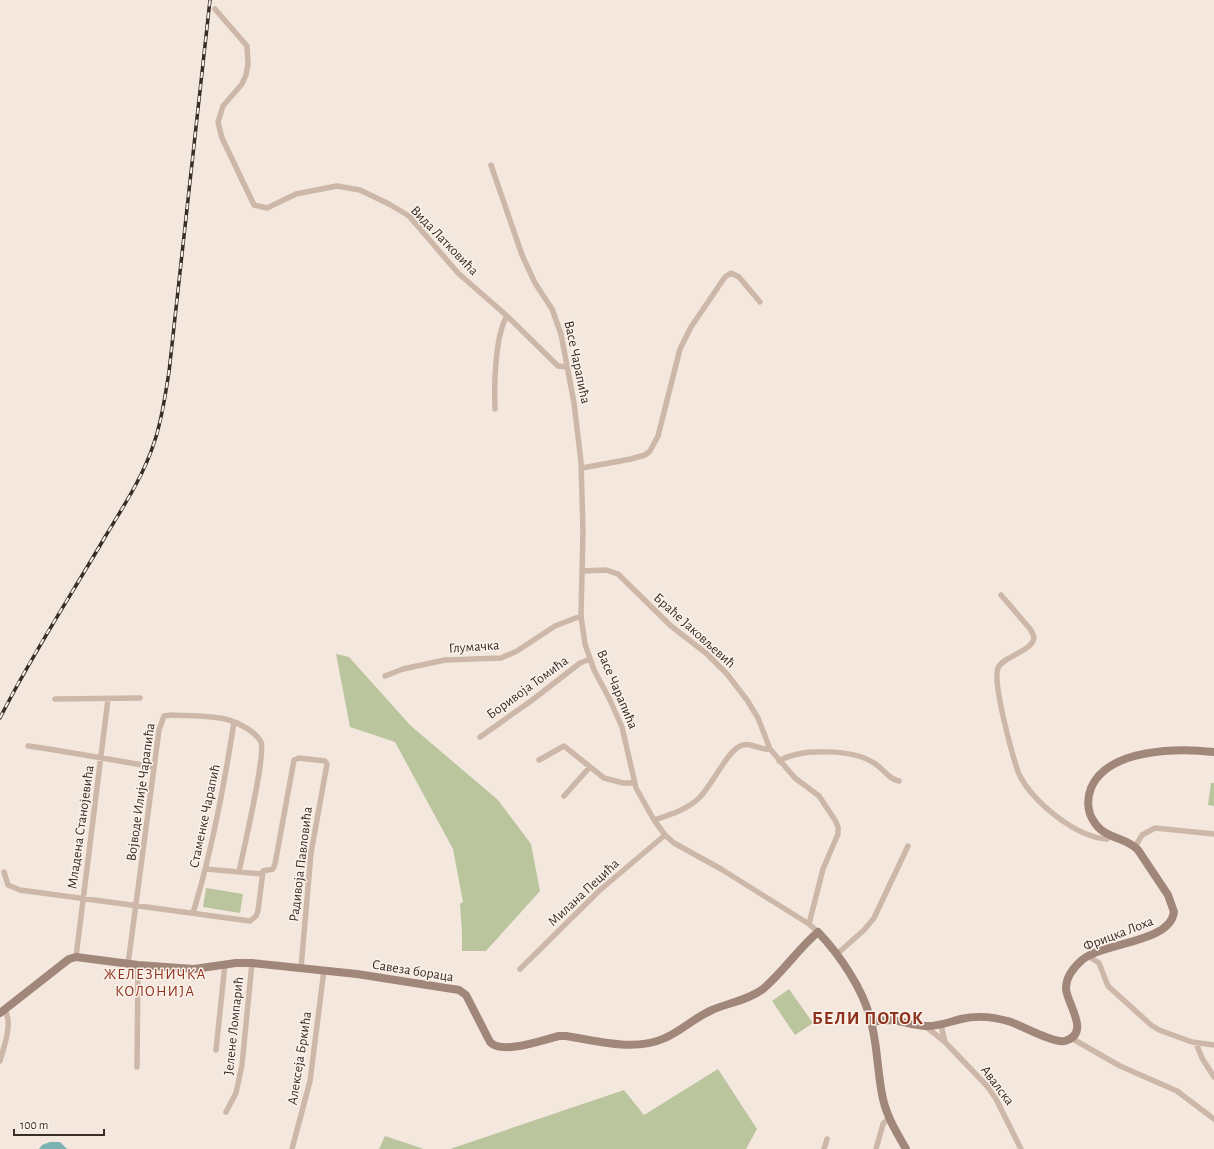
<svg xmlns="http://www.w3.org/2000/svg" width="1214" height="1149" viewBox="0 0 1214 1149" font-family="'Alegreya Sans',sans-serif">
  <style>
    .green { fill: #bac59d }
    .water { fill: #7bb3b2 }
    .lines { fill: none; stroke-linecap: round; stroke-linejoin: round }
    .street { stroke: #cdb7a9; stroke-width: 5.5 }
    .secondary { stroke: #a1867a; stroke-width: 8 }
    .rail-casing { stroke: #3a2d29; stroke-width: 3.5 }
    .rail { stroke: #fbf3eb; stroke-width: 2; stroke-dasharray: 6; stroke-linecap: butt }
    .labels { text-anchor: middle; stroke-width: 3; stroke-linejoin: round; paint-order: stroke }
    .street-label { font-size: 14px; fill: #3a2d29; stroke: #fbf3eb }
    .neighbourhood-label { font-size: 15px; letter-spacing: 1px; fill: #8e311d; stroke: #fbf3eb }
    .district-label { font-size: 18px; font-weight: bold; letter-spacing: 1px; fill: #8e311d; stroke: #fbf3eb }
  </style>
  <rect width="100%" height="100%" fill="#f4e8de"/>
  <!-- green -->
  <path class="green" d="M336,654l13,3 62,69 87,74 33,44 9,47 -54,60h-24v-18l-2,-29 3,-2 -10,-53 -58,-107 -45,-15z
    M1211,783h3v23l-6,-1z
    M206,888l37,6 -3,19 -37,-6z
    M789,989l24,34 -18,12 -23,-34z
    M718,1069l39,60 -11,20h-296l174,-59 20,25z
    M385,1136l39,13h-45z"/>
  <!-- water -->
  <path class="water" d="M50,1142h10l7,7h-28l3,-4z"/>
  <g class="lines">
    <!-- street -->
    <path class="street" d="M215,9l32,37 1,18 -2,11 -4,9 -19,22 -5,16 4,16 32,67 13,3 29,-14 41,-8 23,4 29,14 20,12 49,57 49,43 51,50 10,1
      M491,165l31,90 13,28 17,26 9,25 13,69 7,59 2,69 -2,85 4,28 9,26 15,28 13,29 14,61 18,32 11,15 9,8 47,26 88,55 9,8
      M495,409c-1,-23 0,-74 12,-93
      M582,468l49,-9 14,-4 5,-4 8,-15 22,-87 11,-22 34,-50 6,-4 8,4 21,25
      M582,571l24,-1 12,4 53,52 36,28 20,20 20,26 11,18 12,31 25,29 24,18 16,24 3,7v7l-15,35 -14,55
      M1001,595l30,35 3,7c0,14 -31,19 -36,31 -6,14 15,90 21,106 13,27 56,63 88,65l2,-3
      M385,676l18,-7 42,-9 56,-2 16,-7 38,-25 26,-10
      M55,699l85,-1
      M480,737l51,-36 49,-38 10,-4
      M28,746c43,6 84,14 126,21
      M539,760l25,-14 40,32 19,5h11
      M779,761c22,-13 74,-12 95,2 9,5 14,16 25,18
      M564,796l25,-28
      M654,820c15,-5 32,-10 44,-21 13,-12 29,-47 42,-53 11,-5 20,5 30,3
      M1135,847l7,-12 13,-7 59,6
      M206,869l56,5
      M4,872l4,13 12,5 230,31 6,-5 2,-5 5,-40 10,-2 2,-5 19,-104 5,-2 26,3 2,3 -16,89 -10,115
      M193,913c19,-62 31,-126 41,-191
      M837,954l27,-24 10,-12 34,-72
      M1088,956l11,7 9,23 43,39 8,5 33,12 22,3
      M76,957l32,-258
      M128,964l31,-234 5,-14 7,-1c18,1 40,0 58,5 10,3 27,12 32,22 5,13 -18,110 -22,130
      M520,969l80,-79 65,-55
      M941,1025l4,17
      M925,1026l20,16 42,44 9,13 25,50
      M1071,1038l49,28 57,25 37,28
      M1196,1043l6,15 12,19
      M216,1050l9,-86
      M0,1061c4,-15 13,-37 5,-51
      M137,1067l1,-102
      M226,1112l10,-19 6,-28 10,-102
      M292,1149l18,-68 14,-111
      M824,1149l3,-10
      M876,1149l7,-25 6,-6"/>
    <!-- secondary -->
    <path class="secondary" d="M0,1013l69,-54 7,-2 62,8 56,4 42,-6h16l105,11 102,16 7,5 24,47c12,13 52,-2 69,-6h7c32,5 69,16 99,2 16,-7 29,-20 47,-28 16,-7 37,-10 51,-21 20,-17 35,-40 55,-57 21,22 45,57 52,86 8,26 7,55 13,81 4,18 14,34 23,50
      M871,1022c25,-5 32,2 54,4 12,1 24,-4 36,-7 17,-4 34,-2 50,3 11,4 44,22 54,19 27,-8 1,-38 1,-53 0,-11 8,-21 16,-28 22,-18 88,-17 92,-48l-6,-17 -30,-45c-13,-14 -34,-10 -45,-30 -6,-9 -6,-22 -2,-32 17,-40 88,-40 123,-36"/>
    <defs>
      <path id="rail" d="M0,718c31,-62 70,-121 105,-181 18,-30 38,-60 49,-94 8,-23 11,-47 15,-71l41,-372"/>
    </defs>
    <!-- rail casing -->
    <use href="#rail" class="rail-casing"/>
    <!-- rail -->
    <use href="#rail" class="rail"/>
  </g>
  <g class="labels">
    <!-- street labels -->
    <g class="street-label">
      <text transform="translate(445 240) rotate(46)" y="5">Вида Латковића</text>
      <text transform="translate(578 362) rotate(78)" y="5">Васе Чарапића</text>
      <text transform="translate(695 630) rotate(42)" y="5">Браће Јаковљевић</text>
      <text transform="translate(474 646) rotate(-4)" y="5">Глумачка</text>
      <text transform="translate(527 687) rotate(-36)" y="5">Боривоја Томића</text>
      <text transform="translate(618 689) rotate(67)" y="5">Васе Чарапића</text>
      <text transform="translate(140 792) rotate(-82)" y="5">Војводе Илије Чарапића</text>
      <text transform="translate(204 816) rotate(-78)" y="5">Стаменке Чарапић</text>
      <text transform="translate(80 827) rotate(-82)" y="5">Младена Станојевића</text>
      <text transform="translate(300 864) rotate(-83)" y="5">Радивоја Павловића</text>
      <text transform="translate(583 892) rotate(-43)" y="5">Милана Пецића</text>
      <text transform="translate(1118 933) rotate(-21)" y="5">Фрицка Лоха</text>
      <text transform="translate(413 970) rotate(9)" y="5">Савеза бораца</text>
      <text transform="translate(233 1026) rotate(-84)" y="5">Јелене Ломпарић</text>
      <text transform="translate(299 1058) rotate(-81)" y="5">Алексеја Бркића</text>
      <text transform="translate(998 1085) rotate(53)" y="5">Авалска</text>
    </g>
    <!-- neighbourhood labels -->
    <g class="neighbourhood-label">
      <text x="155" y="979">ЖЕЛЕЗНИЧКА<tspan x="155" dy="17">КОЛОНИЈА</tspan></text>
    </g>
    <!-- district labels -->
    <g class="district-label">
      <text x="868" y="1024">БЕЛИ ПОТОК</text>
    </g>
  </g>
  <!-- scale -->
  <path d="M14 1129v6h90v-6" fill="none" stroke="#3a2d29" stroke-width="2"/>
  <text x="20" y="1129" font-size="12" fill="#3a2d29" stroke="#fbf3eb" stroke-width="3" paint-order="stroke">100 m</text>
</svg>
